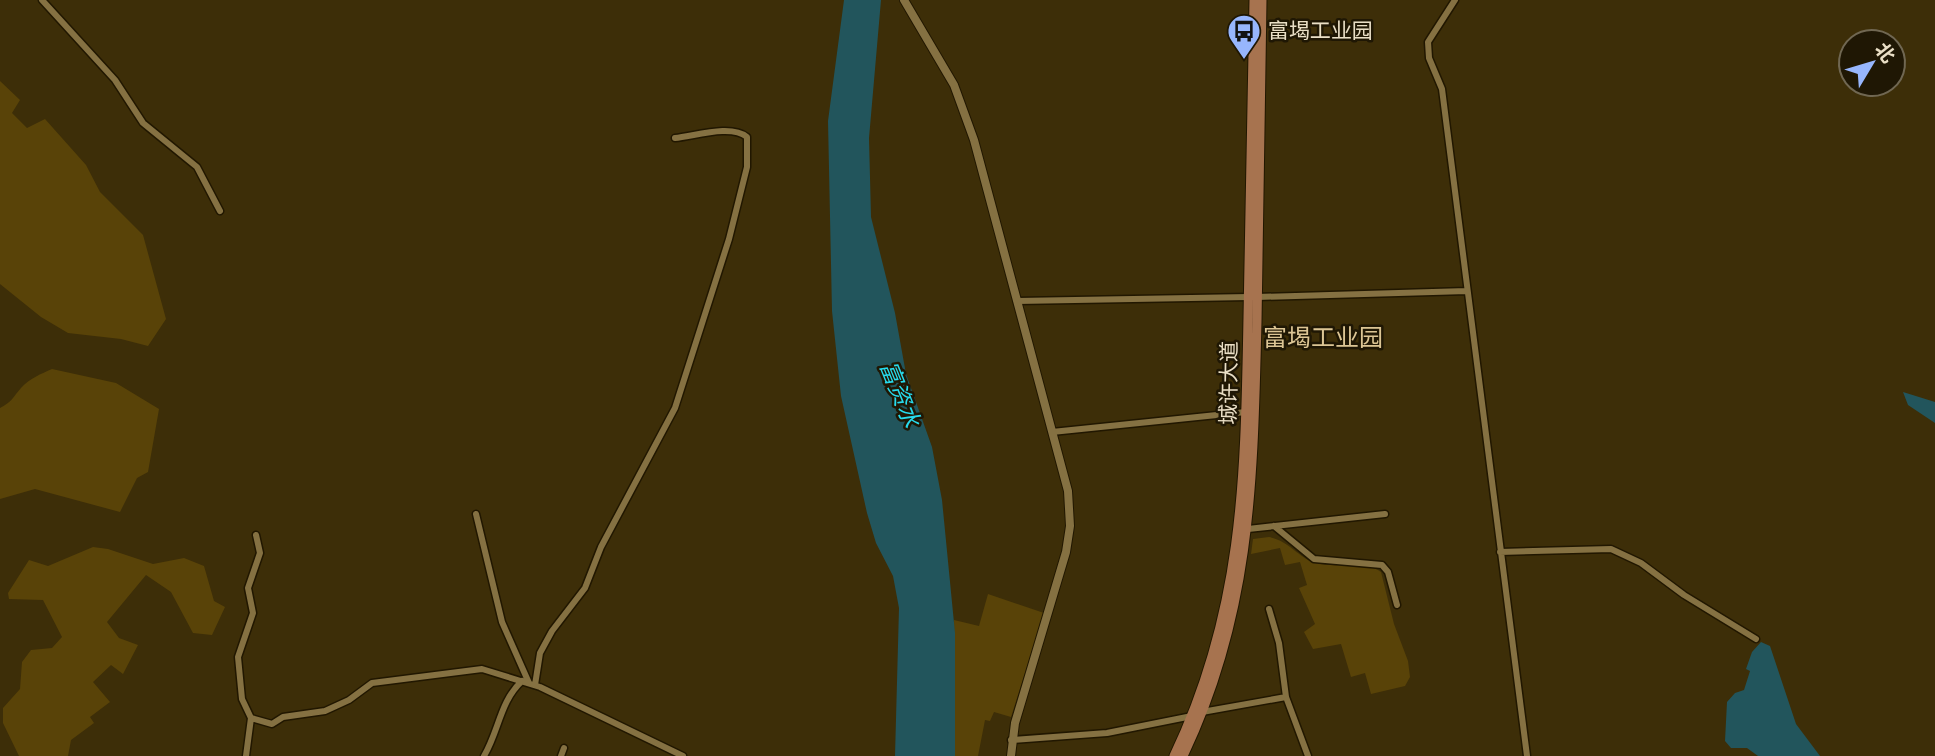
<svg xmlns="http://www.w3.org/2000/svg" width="1935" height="756" viewBox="0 0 1935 756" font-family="Manrope,'Noto Sans SC',sans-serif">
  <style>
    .green { fill: #594308 }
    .water { fill: #22555c }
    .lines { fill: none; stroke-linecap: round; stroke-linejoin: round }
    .minor-casing { stroke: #211700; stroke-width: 9 }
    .tertiary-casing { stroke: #211700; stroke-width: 10 }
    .secondary-casing { stroke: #211700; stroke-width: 11 }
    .minor { stroke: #857142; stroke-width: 6 }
    .tertiary { stroke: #857142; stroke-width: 8 }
    .secondary { stroke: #a7734f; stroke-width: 9 }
    .labels { text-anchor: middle; stroke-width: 5; stroke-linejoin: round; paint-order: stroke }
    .poi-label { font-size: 21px; fill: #eadfc6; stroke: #1f1704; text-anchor: start }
    .street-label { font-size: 21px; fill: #eadfc6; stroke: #1f1704 }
    .water-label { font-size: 23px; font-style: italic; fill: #27dbed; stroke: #1f1704 }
    .quarter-label { font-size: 24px; fill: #dcc594; stroke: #1f1704 }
  </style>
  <rect width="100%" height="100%" fill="#3d2e08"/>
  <!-- green -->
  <path class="green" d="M0,81l20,19 -8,13 15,15 18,-9 41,46 14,27 43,43 23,84 -18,27 -27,-7 -53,-6 -27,-16 -41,-33z
    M52,369l64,14 43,26 -11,63 -11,6 -17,34 -85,-23 -35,10v-91c12,-6 13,-11 21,-20 9,-10 20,-14 31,-19z
    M1269,537c21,4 29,21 47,26 21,6 46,-4 65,9l13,52 14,37 2,16 -5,9 -34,8 -6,-21 -14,4 -10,-33 -28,5 -9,-17 11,-8 -16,-36 8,-3 -7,-23 -15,3 -5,-17 -29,6 2,-15z
    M93,547l15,2 45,15 31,-6 20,8 10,35 11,6 -13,28 -19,-2 -22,-41 -25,-17 -39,47 12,16 19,7 -15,29 -12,-9 -18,17 17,20 -20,15 4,6 -23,17 -3,16h-49l-16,-33v-15l17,-19 2,-27 9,-12 21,-2 10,-11 -19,-37 -34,-1 -1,-6 21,-33 19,6z
    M988,594l56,19 -33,104 -17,-5 -4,9 -5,-1 -7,36h-23l-1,-136 25,6z"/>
  <!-- water -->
  <path class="water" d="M844,0h37l-12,138 2,79 24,96 11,61 26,73 10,53 13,133v123h-60l4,-148 -6,-32 -17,-33 -9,-30 -26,-117 -9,-85 -4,-190z
    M1903,392l32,10v21l-27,-18z
    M1761,642l9,4 26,78 24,32h-62l-11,-8h-16l-6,-7 2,-39 8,-9 9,-3 6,-19 -4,-2 6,-17z"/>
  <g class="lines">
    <defs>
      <path id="minor" d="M42,0l73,80 28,43 54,44 23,44
        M1455,0l-27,42 1,16 13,31 85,667
        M1257,297l210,-6
        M1017,301l232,-4
        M1052,432l194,-20
        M476,514l26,108 27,61
        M1274,526l40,33 68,6 6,7 9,33
        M1248,529l137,-15
        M1500,552l111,-3 30,14 43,32 72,44
        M1269,609l10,34 7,54 22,59
        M535,685l5,-32 12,-22 33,-43 16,-41 74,-139 54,-169 18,-72v-30c-16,-13 -52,-1 -72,1
        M1202,712l84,-15
        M251,718l21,6 11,-7 42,-6 24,-11 23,-17 110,-14 58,18 143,69
        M1011,740l96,-7 85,-17
        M246,756l5,-38 -9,-19 -4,-42 15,-44 -5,-25 12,-35 -4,-18
        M484,756c15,-25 16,-55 38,-75
        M561,756l3,-8"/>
      <path id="tertiary" d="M904,0l50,85 20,55 94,351 2,35 -4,26 -51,171 -4,33"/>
      <path id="secondary" d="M1174,756c70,-147 71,-280 74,-439 2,-105 4,-211 6,-317
        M1183,756c69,-144 70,-278 74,-434 2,-107 3,-215 5,-322"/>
    </defs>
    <!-- minor casing -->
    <use href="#minor" class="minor-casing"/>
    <!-- tertiary casing -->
    <use href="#tertiary" class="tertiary-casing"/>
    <!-- secondary casing -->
    <use href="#secondary" class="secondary-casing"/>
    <!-- minor -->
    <use href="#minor" class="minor"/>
    <!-- tertiary -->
    <use href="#tertiary" class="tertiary"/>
    <!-- secondary -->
    <use href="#secondary" class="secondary"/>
  </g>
  <!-- icons -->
  <defs>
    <symbol id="bus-pin" viewBox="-11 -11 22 30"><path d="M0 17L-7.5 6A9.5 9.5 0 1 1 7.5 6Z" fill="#97b6fd" stroke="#1f1704"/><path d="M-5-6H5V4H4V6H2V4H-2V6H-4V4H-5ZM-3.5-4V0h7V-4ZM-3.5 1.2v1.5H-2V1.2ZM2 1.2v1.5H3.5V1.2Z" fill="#111"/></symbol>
  </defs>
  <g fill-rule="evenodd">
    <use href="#bus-pin" x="1225" y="12" width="38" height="52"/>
  </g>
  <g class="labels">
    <!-- poi labels -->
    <g class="poi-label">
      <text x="1268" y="38">富堨工业园</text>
    </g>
    <!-- street labels -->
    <g class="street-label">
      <text transform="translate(1229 383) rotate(-89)" y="7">城许大道</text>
    </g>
    <!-- water labels -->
    <g class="water-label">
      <text transform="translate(900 394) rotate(68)" y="8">富资水</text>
    </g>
    <!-- quarter labels -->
    <g class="quarter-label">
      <text x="1323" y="346">富堨工业园</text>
    </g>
  </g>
  <!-- north arrow -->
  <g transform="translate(1872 63) rotate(52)"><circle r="33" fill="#1f1704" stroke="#706752" stroke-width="2"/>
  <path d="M0-5L12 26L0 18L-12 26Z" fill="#97b6fd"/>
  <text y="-10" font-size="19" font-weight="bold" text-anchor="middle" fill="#eadfc6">北</text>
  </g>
</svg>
